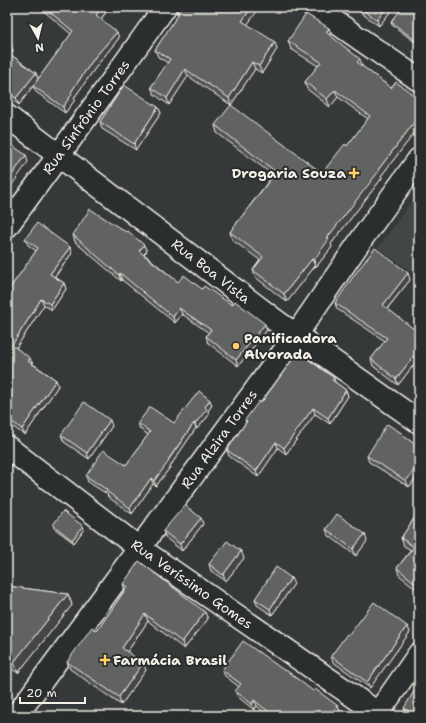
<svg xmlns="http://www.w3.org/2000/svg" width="426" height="723" viewBox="0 0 426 723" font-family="'Shantell Sans',sans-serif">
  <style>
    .built { fill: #434645 }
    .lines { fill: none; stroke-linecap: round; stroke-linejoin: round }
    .minor-casing { stroke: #f4f1e8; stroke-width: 25 }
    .tertiary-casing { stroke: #f4f1e8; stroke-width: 25 }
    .secondary-casing { stroke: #f4f1e8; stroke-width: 25 }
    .minor { stroke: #2a2d2e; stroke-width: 22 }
    .tertiary { stroke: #2a2d2e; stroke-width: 22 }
    .secondary { stroke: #2a2d2e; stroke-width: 22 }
    .wall { fill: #535554; stroke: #f4f1e8 }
    .shaded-wall { fill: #444545; stroke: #f4f1e8 }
    .building { fill: #616362; stroke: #f4f1e8 }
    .poi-dot { fill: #ffd166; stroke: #2a2d2e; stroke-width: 1.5 }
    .labels { text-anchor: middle; stroke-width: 4; stroke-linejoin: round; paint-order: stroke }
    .street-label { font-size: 14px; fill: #f4f1e8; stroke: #2a2d2e }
    .poi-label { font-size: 14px; font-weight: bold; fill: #f4f1e8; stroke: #2a2d2e; text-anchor: start }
  </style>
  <rect width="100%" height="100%" fill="#363939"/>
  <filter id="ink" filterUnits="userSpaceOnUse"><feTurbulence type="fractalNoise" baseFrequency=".025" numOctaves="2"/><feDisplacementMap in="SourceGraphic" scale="8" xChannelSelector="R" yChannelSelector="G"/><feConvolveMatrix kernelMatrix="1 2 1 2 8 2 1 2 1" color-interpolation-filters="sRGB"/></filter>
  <g filter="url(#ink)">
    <!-- built -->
    <path class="built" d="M419,191v86l-41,-29z"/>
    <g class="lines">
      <defs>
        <path id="minor" d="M314,7l105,73
          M7,116l269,205 143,101
          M7,226l52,-71 106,-148
          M7,447l132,101 243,168"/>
        <path id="tertiary" d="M376,716l43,-62"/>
        <path id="secondary" d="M16,716l280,-381 67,-98 56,-78"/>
      </defs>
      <!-- minor casing -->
      <use href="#minor" class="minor-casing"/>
      <!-- tertiary casing -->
      <use href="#tertiary" class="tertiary-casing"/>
      <!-- secondary casing -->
      <use href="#secondary" class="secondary-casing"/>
      <!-- minor -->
      <use href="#minor" class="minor"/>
      <!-- tertiary -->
      <use href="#tertiary" class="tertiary"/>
      <!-- secondary -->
      <use href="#secondary" class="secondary"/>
    </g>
    <!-- wall -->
    <path class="wall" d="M39,7h71l-9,12 18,19 -21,26 -24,34 1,2 -10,13 -29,-21 -3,-6 38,-52z
      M180,7h80l-13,17 30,25 -15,24 -7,-4 -24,36 -43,-29 -19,29 -15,-11 -3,-7 17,-24 -10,-6 -3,-7 23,-35 -1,-3z
      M353,7h37l1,4 -12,15z
      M419,7v38l-27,-20 -1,-3z
      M329,28l2,8 31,30 29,22 28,11v28l-38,49 1,2 -51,66 1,3 -16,20 -1,-1 -28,36 -32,-25 -2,-7 7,-10 -28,-20 -2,-8 43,-57 -56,-42 -2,-8 107,48 25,-27 21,-27 -30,-22 -8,10 -23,-18 -2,-7 13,-16 -27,-17 -3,-8z
      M7,42l6,9 -2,4 25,18 2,6 -19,26 -12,-9z
      M158,107l3,6 -25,37 -34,-21 -2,-7z
      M126,232l21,19 -3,3 34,28 24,7 65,41 -29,36 -30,-23 -2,-7 3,-3 -27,-19 -7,9 -53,-43 -1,1 -46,-39 -2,-7z
      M25,239l45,8 2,6 -17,24 9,6 2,6 -14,21 -8,-5 -28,43 17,16 23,16 2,6 -33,49 -18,-12v-132h1l28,-40 -8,-6z
      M410,280l-23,29 32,24v25l-21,27 -25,-19 -2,-7 14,-18 -48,-32 -2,-6z
      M334,378l1,4 11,8 2,6 -18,28 -15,-10 -29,40 -8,-6 -20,29 -29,-21 -2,-6 19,-27 -1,-3 16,-17z
      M212,405l-4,6 1,4 -12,14 -1,-1 -25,37v1l-15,20 -3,-2 -21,30 -24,-17 -1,-3 -19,-12 -2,-6 40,-11 22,-30 -8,-6 -2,-6h36z
      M112,426l-23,33 -25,-17 -3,-7z
      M404,437l15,10v27l-10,13 -40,-25 -2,-6z
      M419,511v80l-20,-16 -2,-7 14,-18 -7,-4 -3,-8z
      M203,524l-21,27 -16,-13 -3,-7z
      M53,525l31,4 -10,14 -20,-15z
      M326,529l41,12 -11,15 -28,-21z
      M244,558l-18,23 -15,-10 -2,-7z
      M7,584l7,3 54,7 4,11 -54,68 -11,-7z
      M123,584l85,35 -24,30 -36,-28 -21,31 19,18 -25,35 -51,-36 -3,-7 30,-31 28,-41z
      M294,584l-22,31 -15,-10 -2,-6z
      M407,626l3,6 -40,56 -37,-26 -2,-6 18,-21z
      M222,670l91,21 25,15 2,6 -3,4h-69l-11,-10 -3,4 -16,-13 -3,-6 4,-4 -14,-11z
      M404,708l15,8h-10l-3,-2z"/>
    <!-- shaded-wall -->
    <path class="shaded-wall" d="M103,7h7l-11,14 -3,-6z
      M252,7h8l-15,21 -3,-7z
      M387,7h3l1,4 -12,15 -2,-6z
      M329,28l2,8 -2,4 -3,-8z
      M117,32l2,6 -21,26 -24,34 1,2 -10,13 -2,-6 8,-15 24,-35z
      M275,42l2,7 -15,24 -3,-7z
      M11,44l2,7 -4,7 -2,-6z
      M360,59l2,8 -5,-5z
      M252,62l3,7 -24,36 -2,-7z
      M185,69l3,7 -19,29 -2,-7z
      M36,73l2,6 -19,26 -3,-7z
      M335,90l3,7 -8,10 -3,-8z
      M158,107l3,6 -25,37 -2,-6z
      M419,116v11l-38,49 1,2 -51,66 1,3 -16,20 -2,-7 13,-22 51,-68z
      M26,155l2,7 -21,30v-10z
      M144,245l3,6 -6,6 -2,-6z
      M70,247l2,6 -20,27 -2,-6z
      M312,259l3,7 -28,36 -3,-8z
      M120,273l2,7 -1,1 -2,-6z
      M408,273l2,7 -25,31 -2,-6z
      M64,283l2,6 -14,21 -2,-6z
      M41,299l3,6 -30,46 -2,-6z
      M179,308l3,6 -7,9 -2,-6z
      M265,324l2,6 -29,36 -2,-6z
      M419,349v9l-21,27 -2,-6z
      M30,358l3,6 -5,-3z
      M56,380l2,6 -33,49 -3,-6z
      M346,390l2,6 -18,28 -2,-6z
      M210,400l2,5 -4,6 1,4 -12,14 -2,-5 10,-17z
      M313,408l2,6 -29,40 -2,-6z
      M110,420l2,6 -23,33 -2,-6z
      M194,423l2,5 -25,37v1l-15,20 -2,-5z
      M276,442l2,6 -20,29 -2,-6z
      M419,464v10l-10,13 -3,-6z
      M151,478l2,6 -21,30 -2,-6z
      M201,518l2,6 -21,27 -2,-7z
      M83,526l1,3 -10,14 -2,-3z
      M365,534l2,7 -11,15 -3,-7z
      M241,551l3,7 -18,23 -3,-6z
      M291,578l3,6 -22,31 -2,-6z
      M68,594l4,11 -54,68 -4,-11z
      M205,612l3,7 -24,30 -2,-7z
      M145,614l3,7 -23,34 -3,-7z
      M407,626l3,6 -40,56 -3,-6z
      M143,663l3,7 -25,35 -2,-8z
      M254,700l3,6 -3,4 -2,-6z
      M338,706l2,6 -3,4h-6z"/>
    <!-- building -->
    <path class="building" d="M44,7h59l-7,8 21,17 -22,25 -24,35 1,2 -9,13 -30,-21 40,-55z
      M180,7h72l-10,14 33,21 -16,24 -7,-4 -23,36 -44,-29 -18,29 -16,-11 19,-28 -15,-9 24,-37 -2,-1z
      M359,7h28l-10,13z
      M403,7h16v36l-28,-21z
      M306,14l23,14 -3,4 34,27 -3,3 34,26 5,-6 23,17v17l-41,54 1,1 -52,67 2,1 -15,21 -2,-1 -28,35 -31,-24 10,-13 -33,-25 46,-60 -61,-47 16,-20 91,68 23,-29 2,2 23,-30 -35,-26 -8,9 -22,-17 16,-20 -33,-21z
      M7,42l4,2 -4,8 29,21 -20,25 -9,-6z
      M124,85l34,22 -24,37 -34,-22z
      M7,142l19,13 -19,27z
      M90,209l36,23 2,-1 16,14 -5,6 39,31 6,-7 18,14 2,-3 28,19 3,-4 30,23 -29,36 -30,-24 5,-6 -32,-22 -6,9 -53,-44 -1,2 -46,-40z
      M37,223l33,24 -20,27 14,9 -14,21 -9,-5 -29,46 18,13 -2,3 28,19 -34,49 -15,-11v-127h1l30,-43 -13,-9z
      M375,248l33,25 -25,32 36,28v16l-23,30 -25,-20 16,-21 -52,-35 20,-29z
      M298,352l36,26 -2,2 14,10 -18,28 -15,-10 -29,40 -8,-6 -20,29 -29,-21 20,-29 -2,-1 14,-19 2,2z
      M199,391l11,9 -5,7 2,2 -12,15 -1,-1 -26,37 1,1 -15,20 -3,-3 -21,30 -24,-17 1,-1 -21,-14 17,-26 23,15 24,-33 -12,-9 12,-16 24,16z
      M84,402l26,18 -23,33 -26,-18z
      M387,424l16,10 -1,1 17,12v17l-13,17 -39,-25z
      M185,505l16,13 -21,26 -17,-13z
      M63,511l20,15 -11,14 -19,-15z
      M419,511v75l-22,-18 17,-21 -13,-9z
      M337,514l28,20 -12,15 -27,-20z
      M227,541l14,10 -18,24 -14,-11z
      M139,561l66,51 -23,30 -37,-28 -23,34 21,15 -24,34 -52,-35 25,-35 5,4 30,-44 -4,-3z
      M276,567l15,11 -21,31 -15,-10z
      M7,584l7,3 54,7 -54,68 -7,-4z
      M374,602l33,24 -40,56 -36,-26 16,-22 2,1z
      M243,641l42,30 1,-1 27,21 2,-2 23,17 -7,10h-57l-20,-16 -2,4 -17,-13 6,-7 -19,-14z
      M419,683v33h-2l-13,-8z"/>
  </g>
  <!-- markers -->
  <g class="poi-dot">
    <path d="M352 167h4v4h4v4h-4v4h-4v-4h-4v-4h4z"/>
    <circle cx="236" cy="346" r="4"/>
    <path d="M103 654h4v4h4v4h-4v4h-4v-4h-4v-4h4z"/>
  </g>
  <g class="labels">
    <!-- street labels -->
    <g class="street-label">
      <text transform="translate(86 117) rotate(-54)" y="5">Rua Sinfrônio Torres</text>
      <text transform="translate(211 271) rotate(38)" y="5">Rua Boa Vista</text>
      <text transform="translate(219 439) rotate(-54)" y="5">Rua Alzira Torres</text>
      <text transform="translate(192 584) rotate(35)" y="5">Rua Veríssimo Gomes</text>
    </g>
    <!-- poi labels -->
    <g class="poi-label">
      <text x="346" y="178" text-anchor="end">Drogaria Souza</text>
      <text x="244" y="343">Panificadora<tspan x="244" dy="16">Alvorada</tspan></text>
      <text x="113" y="665">Farmácia Brasil</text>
    </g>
  </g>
  <!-- margin -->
  <rect width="426" height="723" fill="none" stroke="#2a2d2e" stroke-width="24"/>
  <rect x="12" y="12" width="402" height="699" fill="none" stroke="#f4f1e8" stroke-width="1.5" filter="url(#ink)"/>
  <!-- north arrow -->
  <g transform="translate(38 38) rotate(172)" stroke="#2a2d2e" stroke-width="3" paint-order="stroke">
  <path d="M0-3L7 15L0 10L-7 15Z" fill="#f4f1e8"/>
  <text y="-6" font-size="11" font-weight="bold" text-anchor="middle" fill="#f4f1e8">N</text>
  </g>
  <!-- scale -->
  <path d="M20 697v6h65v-6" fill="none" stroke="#f4f1e8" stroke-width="2"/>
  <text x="26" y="697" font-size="12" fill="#f4f1e8" stroke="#2a2d2e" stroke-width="3" paint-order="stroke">20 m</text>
</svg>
